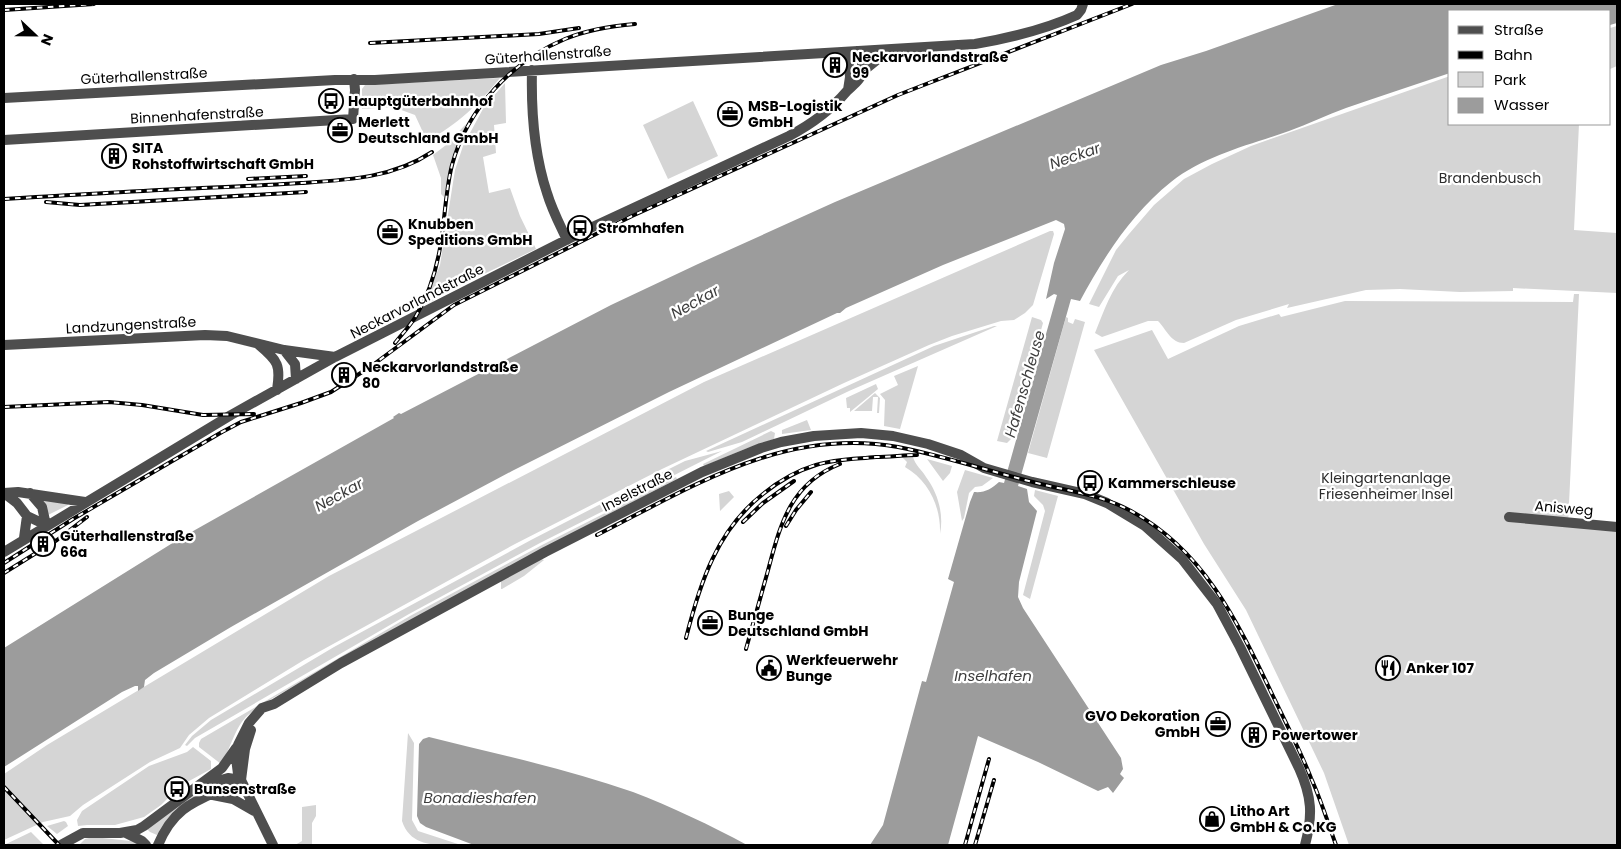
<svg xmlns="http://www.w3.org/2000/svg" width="1621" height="849" viewBox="0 0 1621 849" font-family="Poppins,sans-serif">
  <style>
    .green { fill: #d5d5d5 }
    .water { fill: #9c9c9c }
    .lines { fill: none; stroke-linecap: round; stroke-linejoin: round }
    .minor { stroke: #4e4e4e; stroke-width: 10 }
    .rail-casing { stroke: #000; stroke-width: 4 }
    .rail { stroke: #fff; stroke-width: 2; stroke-dasharray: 5.5; stroke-linecap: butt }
    .labels { text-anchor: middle; stroke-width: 4.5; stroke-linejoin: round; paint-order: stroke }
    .street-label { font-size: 14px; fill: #000; stroke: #fff }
    .poi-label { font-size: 14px; font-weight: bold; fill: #000; stroke: #fff; text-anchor: start }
    .park-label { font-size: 14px; fill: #2c2c2c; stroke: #fff }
    .water-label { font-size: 15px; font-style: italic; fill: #3d3d3d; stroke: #fff }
  </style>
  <rect width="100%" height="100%" fill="#fff"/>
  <!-- green -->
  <path class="green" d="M1617,26v40l-7,3v-41z
    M1450,76v48h129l-5,106 43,3v60l-104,-5v3l-53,1 -60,-3 -34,1 -79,18 2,-4 -53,16 -52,23c-13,0 -18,-14 -26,-22h-10l-46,16 -7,-4c9,-22 16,-45 34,-63l-11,6 -19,31 -10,-3 27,-54 13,-16 25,-29 30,-26 28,-15 39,-18z
    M500,78c-22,27 -42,46 -73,63l-12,-26 -22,-8 -31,2v-20l3,-4z
    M505,83l1,40 -12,2 2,28 -13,4 6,36 21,-5 10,28 16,33 -100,48 -4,5 -8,3 16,-40 15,-95 8,-24 21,-39z
    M693,101l25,55 -50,23 -25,-54z
    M466,124l-15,37 -7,36 -3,-3v-16l-8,-23 13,-10z
    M1050,231h3l1,3 -21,71 -8,8 -11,7 -13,1 -49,15 -23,9 -85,38 -182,86 -147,75 -211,116 -59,36 -36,22 -20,17 -9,13 -30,14 -67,43 -13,11 -27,6 -39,18v-66l43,-29 282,-169 375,-194z
    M1574,294h5l-11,231 49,4v316h-268l-25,-72 -78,-163 -42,-66 -110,-194 58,-20 16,29 71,-33 40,-12 2,3 64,-16 228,1z
    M1032,317l9,3 2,3 -32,116 -4,4 -10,-2z
    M1066,317l2,1v4l5,2 2,-5 10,3 -38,136 -19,-5z
    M994,326h3l-148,65 -107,51 -34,10 -2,-1 228,-105z
    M918,366l-18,63 -16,-3 1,-26 -5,-6 18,-9 -4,-9z
    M876,384l2,5 -28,23v-4h-3l-1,-10z
    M875,393l5,5 -1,15h-2l1,-16h-5l-1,14h-18z
    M807,420l4,10 -29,4v-4z
    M771,431l4,2 -1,6 -29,10 -41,17 -1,-2z
    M722,451l-182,92 -131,71 -214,124 -8,8 -2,-1 7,-9 19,-16 123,-73 197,-107 132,-68 22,-11z
    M902,457h11c2,8 9,13 13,20 12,16 18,37 14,57 1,-27 -11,-53 -35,-67l2,-5z
    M927,459l25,7 -2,7 -7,8z
    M965,470l28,8 -11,8 -7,1 -6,6 -5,25 -2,3 -5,-29z
    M676,477l1,2c-139,71 -275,144 -409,222 -7,5 -14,9 -20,14 -14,13 -17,34 -27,49l-22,-17v-4l2,-4 209,-123 132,-71z
    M1035,490l23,6 -28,103 -7,-4 22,-84 -2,-6 -9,-9z
    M729,491l5,6 -14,14 -1,-17z
    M40,498l28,6v1l-20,10z
    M541,559l3,1 -20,16 -22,13h-1v-8z
    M408,733l6,10 -2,77 6,11 43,14c-24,0 -50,3 -59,-24z
    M193,747l18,14v8l-31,17 -19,19 -17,12 -29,8h-28l-9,1 -1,-6 5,-9 67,-45 38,-14z
    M224,782c-30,15 -50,21 -67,53l-7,-3 -4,-4 51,-38z
    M316,805v11l-4,7v22h-17l7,-4v-34z
    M64,821l2,1 2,4 -11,8 -10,-8z
    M31,832l13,13h-40z
    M93,837l38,4 9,4h-61l6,-6z"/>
  <!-- water -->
  <path class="water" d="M1338,4h279v19l-7,2v-14h-160v62c-35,12 -70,23 -104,35 -19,7 -38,16 -57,23 -39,14 -84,24 -118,51 -39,31 -68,76 -91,119l-9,-2 -53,187 9,3 2,13 8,9 -18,71 -1,15 5,11 98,150 2,11 -3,5 4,4 -11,15 -5,-6 -10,4 -60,-29 -60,-26 -30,109h-78l13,-20 39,-144 4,1 28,-100 -6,-3 22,-77 4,-10c11,1 17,-3 25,-10l5,1 53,-188 -3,-1 -8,5 8,-36 11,-34 -1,-5 -8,-4 -113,45 -97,43 -6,5h-3l-168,79 -157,79 -94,50 -187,106 -77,46 -9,7 -1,7 -6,4v-5h-3l-13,6 -118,75v-119l175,-109 215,-121 -1,-1 6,-4 2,1 210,-109 87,-41 137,-62 326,-137 45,-14z
    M429,737c68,17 138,32 204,55 37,14 79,34 114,53h-273l-48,-18 -6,-4 -3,-7 2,-72 4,-5z"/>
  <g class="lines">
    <!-- minor -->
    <path class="minor" d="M848,52l2,25 -2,13
      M532,70c-1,41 2,84 15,123 5,17 13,32 20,47
      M863,71l26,-21
      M4,98l331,-18h40l600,-36c35,-6 69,-14 102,-29l4,-5 2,-6
      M4,140l349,-21 2,-29 -1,-11
      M4,345l201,-10 22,1 57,14 51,7
      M259,345c19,16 22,20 18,45
      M284,350l11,14 1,15
      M4,493l14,-1 67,10
      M4,493l13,10 10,13 19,9
      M30,493l12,14 4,18
      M1509,517l108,10
      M24,538l3,-22
      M4,552l227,-137 104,-58 249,-126 205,-95c23,-12 41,-25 58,-45 6,-6 15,-12 16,-21 0,-7 -3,-13 -6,-19
      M241,780l4,-31 6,-19
      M204,785l24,-7 13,2
      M213,795l20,4 21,12
      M126,833l16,8 4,4
      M61,845l22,-12h37l17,-3 7,-4 78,-58 14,-20
      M158,845c18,-44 45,-45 83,-65
      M273,845l-35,-71 -2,-16 2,-13 11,-22 13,-15 12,-4 67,-41 204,-111 157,-80 59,-24 20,-6 33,-6 47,-3 32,3 35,8 33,11 23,13 48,14 53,12 22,9 38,23 37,33 35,45 23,43 59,121c13,29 14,47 6,77"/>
    <defs>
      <path id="rail" d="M4,10l90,-6
        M370,43l169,-9 40,-6
        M248,179l58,-3
        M4,199c66,-4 132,-8 198,-11 33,-1 66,-3 99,-5 46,-3 92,-5 131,-31
        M46,202l34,3 226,-13
        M395,343c7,-9 15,-17 21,-27 12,-20 20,-45 24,-68 5,-27 5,-55 12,-83 15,-56 60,-104 113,-126 22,-9 46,-13 70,-15
        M4,407l105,-5 33,3 61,10 51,-1
        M743,522l20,-19 31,-22
        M786,526l10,-16 15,-18
        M597,535c97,-49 187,-108 301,-88 46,9 90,24 135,35 33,9 67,12 98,29 74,40 107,112 142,185 13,27 27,54 38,82 10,22 17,45 25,67
        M4,563l69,-44 149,-87 19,-10 60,-19 30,-11 39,-25 84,-62 178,-89 266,-121 234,-91
        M4,573l53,-33 30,-23
        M686,638c14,-55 31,-108 77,-144 16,-13 33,-23 53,-29 19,-6 40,-6 60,-8 14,0 28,-2 41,-2
        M746,649c7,-25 14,-50 21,-75 13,-48 22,-90 73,-110
        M4,787l55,58
        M965,845l24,-86
        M975,845l19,-65"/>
    </defs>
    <!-- rail casing -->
    <use href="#rail" class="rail-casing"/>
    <!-- rail -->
    <use href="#rail" class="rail"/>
  </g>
  <!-- icons -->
  <defs>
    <symbol id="building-ring" viewBox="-11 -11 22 22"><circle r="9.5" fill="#fff" stroke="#000" stroke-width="1.5"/><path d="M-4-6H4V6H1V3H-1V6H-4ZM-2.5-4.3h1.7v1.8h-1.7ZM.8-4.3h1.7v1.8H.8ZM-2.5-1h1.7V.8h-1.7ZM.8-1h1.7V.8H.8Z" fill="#000"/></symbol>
    <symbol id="bus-ring" viewBox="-11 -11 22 22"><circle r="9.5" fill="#fff" stroke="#000" stroke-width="1.5"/><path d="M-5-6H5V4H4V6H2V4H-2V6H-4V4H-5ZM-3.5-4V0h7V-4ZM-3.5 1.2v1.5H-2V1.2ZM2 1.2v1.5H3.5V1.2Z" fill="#000"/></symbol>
    <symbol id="office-ring" viewBox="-11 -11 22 22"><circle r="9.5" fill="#fff" stroke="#000" stroke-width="1.5"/><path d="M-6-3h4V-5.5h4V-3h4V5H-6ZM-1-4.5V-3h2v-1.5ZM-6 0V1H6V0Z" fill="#000"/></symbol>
    <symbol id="civic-ring" viewBox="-11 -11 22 22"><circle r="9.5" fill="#fff" stroke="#000" stroke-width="1.5"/><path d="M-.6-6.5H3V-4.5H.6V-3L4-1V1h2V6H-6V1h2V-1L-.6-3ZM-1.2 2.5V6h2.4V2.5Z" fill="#000"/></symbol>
    <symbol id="restaurant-ring" viewBox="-11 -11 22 22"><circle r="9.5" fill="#fff" stroke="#000" stroke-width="1.5"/><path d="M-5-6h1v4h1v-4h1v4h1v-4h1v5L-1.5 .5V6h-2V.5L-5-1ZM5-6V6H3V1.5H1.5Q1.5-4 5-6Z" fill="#000"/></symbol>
    <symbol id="shop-ring" viewBox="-11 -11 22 22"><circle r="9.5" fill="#fff" stroke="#000" stroke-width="1.5"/><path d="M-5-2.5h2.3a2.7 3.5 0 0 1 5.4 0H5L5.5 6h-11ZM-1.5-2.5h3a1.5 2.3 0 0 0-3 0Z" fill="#000"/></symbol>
  </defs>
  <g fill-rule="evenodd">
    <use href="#building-ring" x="821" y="51" width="28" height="28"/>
    <use href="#bus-ring" x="317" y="87" width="28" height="28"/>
    <use href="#office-ring" x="716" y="100" width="28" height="28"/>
    <use href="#office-ring" x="326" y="116" width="28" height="28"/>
    <use href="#building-ring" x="100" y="142" width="28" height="28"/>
    <use href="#bus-ring" x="566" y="214" width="28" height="28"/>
    <use href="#office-ring" x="376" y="218" width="28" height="28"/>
    <use href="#building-ring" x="330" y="361" width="28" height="28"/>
    <use href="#bus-ring" x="1076" y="469" width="28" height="28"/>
    <use href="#building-ring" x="29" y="530" width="28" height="28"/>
    <use href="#office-ring" x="696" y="609" width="28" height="28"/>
    <use href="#civic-ring" x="755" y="654" width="28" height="28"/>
    <use href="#restaurant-ring" x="1374" y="654" width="28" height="28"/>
    <use href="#office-ring" x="1204" y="710" width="28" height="28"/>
    <use href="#building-ring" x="1240" y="721" width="28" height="28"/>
    <use href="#bus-ring" x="163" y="775" width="28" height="28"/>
    <use href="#shop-ring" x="1198" y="805" width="28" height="28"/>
  </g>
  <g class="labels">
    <!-- street labels -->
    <g class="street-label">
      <text transform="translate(548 55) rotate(-4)" y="5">Güterhallenstraße</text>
      <text transform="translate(144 76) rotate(-3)" y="5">Güterhallenstraße</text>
      <text transform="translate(197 115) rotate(-3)" y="5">Binnenhafenstraße</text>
      <text transform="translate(417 301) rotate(-27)" y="5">Neckarvorlandstraße</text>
      <text transform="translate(131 325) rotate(-3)" y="5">Landzungenstraße</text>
      <text transform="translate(637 490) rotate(-27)" y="5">Inselstraße</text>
      <text transform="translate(1564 508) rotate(5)" y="5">Anisweg</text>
    </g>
    <!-- poi labels -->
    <g class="poi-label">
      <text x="852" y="62">Neckarvorlandstraße<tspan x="852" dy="16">99</tspan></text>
      <text x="348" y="106">Hauptgüterbahnhof</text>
      <text x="748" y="111">MSB-Logistik<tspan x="748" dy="16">GmbH</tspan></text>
      <text x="358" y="127">Merlett<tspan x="358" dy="16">Deutschland GmbH</tspan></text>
      <text x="132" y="153">SITA<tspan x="132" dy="16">Rohstoffwirtschaft GmbH</tspan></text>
      <text x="408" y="229">Knubben<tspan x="408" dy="16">Speditions GmbH</tspan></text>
      <text x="598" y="233">Stromhafen</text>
      <text x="362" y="372">Neckarvorlandstraße<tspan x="362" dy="16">80</tspan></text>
      <text x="1108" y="488">Kammerschleuse</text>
      <text x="60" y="541">Güterhallenstraße<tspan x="60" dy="16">66a</tspan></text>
      <text x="728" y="620">Bunge<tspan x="728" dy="16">Deutschland GmbH</tspan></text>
      <text x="786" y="665">Werkfeuerwehr<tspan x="786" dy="16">Bunge</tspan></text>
      <text x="1406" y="673">Anker 107</text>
      <text x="1200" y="721" text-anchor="end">GVO Dekoration<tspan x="1200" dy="16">GmbH</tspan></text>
      <text x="1272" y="740">Powertower</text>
      <text x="194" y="794">Bunsenstraße</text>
      <text x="1230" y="816">Litho Art<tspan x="1230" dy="16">GmbH &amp; Co.KG</tspan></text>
    </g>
    <!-- park labels -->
    <g class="park-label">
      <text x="1490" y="183">Brandenbusch</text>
      <text x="1386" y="483">Kleingartenanlage<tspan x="1386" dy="16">Friesenheimer Insel</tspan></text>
    </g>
    <!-- water labels -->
    <g class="water-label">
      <text transform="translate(1075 156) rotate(-19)" y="5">Neckar</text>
      <text transform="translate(695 302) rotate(-29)" y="5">Neckar</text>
      <text transform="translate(1025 384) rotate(-74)" y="5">Hafenschleuse</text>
      <text transform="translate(339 495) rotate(-29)" y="5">Neckar</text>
      <text x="993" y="681">Inselhafen</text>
      <text x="480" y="803">Bonadieshafen</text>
    </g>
  </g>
  <!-- border -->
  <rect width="1621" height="849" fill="none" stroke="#000000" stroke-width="10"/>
  <!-- legend -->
  <rect x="1448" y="10" width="162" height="115" fill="#ffffff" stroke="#999999"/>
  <rect x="1458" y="26" width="25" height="8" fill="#4e4e4e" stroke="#999999"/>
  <text x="1494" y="35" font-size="15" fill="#000000">Straße</text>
  <rect x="1458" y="51" width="25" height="8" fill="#000000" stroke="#999999"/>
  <text x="1494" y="60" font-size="15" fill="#000000">Bahn</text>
  <rect x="1458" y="72" width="25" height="15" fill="#d5d5d5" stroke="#999999"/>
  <text x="1494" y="85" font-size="15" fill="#000000">Park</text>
  <rect x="1458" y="98" width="25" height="15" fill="#9c9c9c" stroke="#999999"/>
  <text x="1494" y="110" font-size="15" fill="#000000">Wasser</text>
  <!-- north arrow -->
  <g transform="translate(35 35) rotate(112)" stroke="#ffffff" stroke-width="4" paint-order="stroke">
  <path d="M0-4L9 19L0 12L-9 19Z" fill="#000000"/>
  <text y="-8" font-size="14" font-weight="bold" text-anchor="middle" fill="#000000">N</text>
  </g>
</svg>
